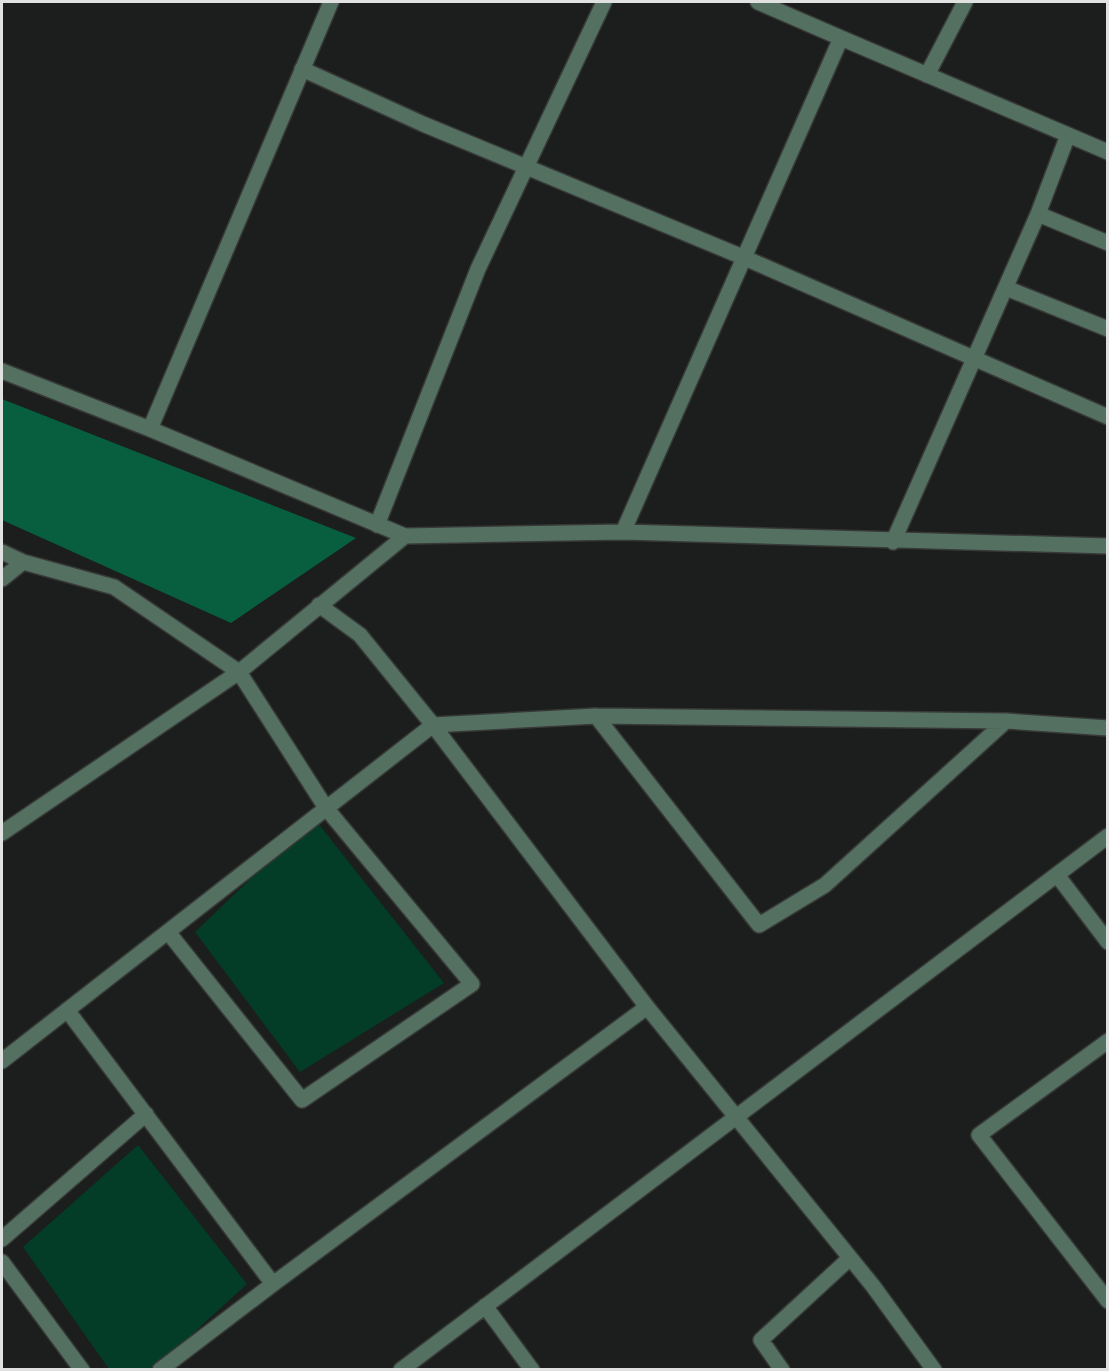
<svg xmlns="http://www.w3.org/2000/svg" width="1109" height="1371" viewBox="0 0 1109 1371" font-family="Figtree,sans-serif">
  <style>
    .green { fill: #033d27 }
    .water { fill: #085f40 }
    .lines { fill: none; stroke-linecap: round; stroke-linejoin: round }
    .minor-casing { stroke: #373938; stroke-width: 18 }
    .minor { stroke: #547061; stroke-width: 15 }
  </style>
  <rect width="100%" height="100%" fill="#1b1e1c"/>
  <!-- green -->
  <path class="green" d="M314,818l130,165 -144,89 -105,-140z
    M138,1145l109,139 -93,85h-45l-86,-122z"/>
  <!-- water -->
  <path class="water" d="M2,399l354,139 -125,85 -229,-103z"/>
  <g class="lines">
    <defs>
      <path id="minor" d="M841,38l267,114
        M302,69l121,55 322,134 363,159
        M927,75l38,-73
        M1038,214l70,29
        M1006,288l102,41
        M2,371l148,58 255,107
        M150,429l181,-427
        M377,525l101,-256 126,-267
        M623,532l218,-494 -83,-36
        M893,542l145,-328 30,-79
        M2,552l21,10 -21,17
        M23,562l91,25 125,85 87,136 146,176 -170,116 -134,-168
        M319,605l41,30 73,90 214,282 226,279 61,84
        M596,716l163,209 66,-40 181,-164
        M2,833l237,-161 166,-136 218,-4 485,14
        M1057,875l51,67
        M67,1010l206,274 374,-277
        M1108,1041l-129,94 129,166
        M2,1061l431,-336 163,-9 410,5 102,7
        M2,1239l144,-125
        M2,1262l80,108
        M485,1306l47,64
        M160,1370l113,-86
        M401,1370l707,-534
        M782,1370l-21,-30 89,-82"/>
    </defs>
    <!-- minor casing -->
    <use href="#minor" class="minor-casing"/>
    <!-- minor -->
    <use href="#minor" class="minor"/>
  </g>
  <!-- border -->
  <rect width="1109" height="1371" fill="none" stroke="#e0e2e1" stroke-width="6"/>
</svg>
